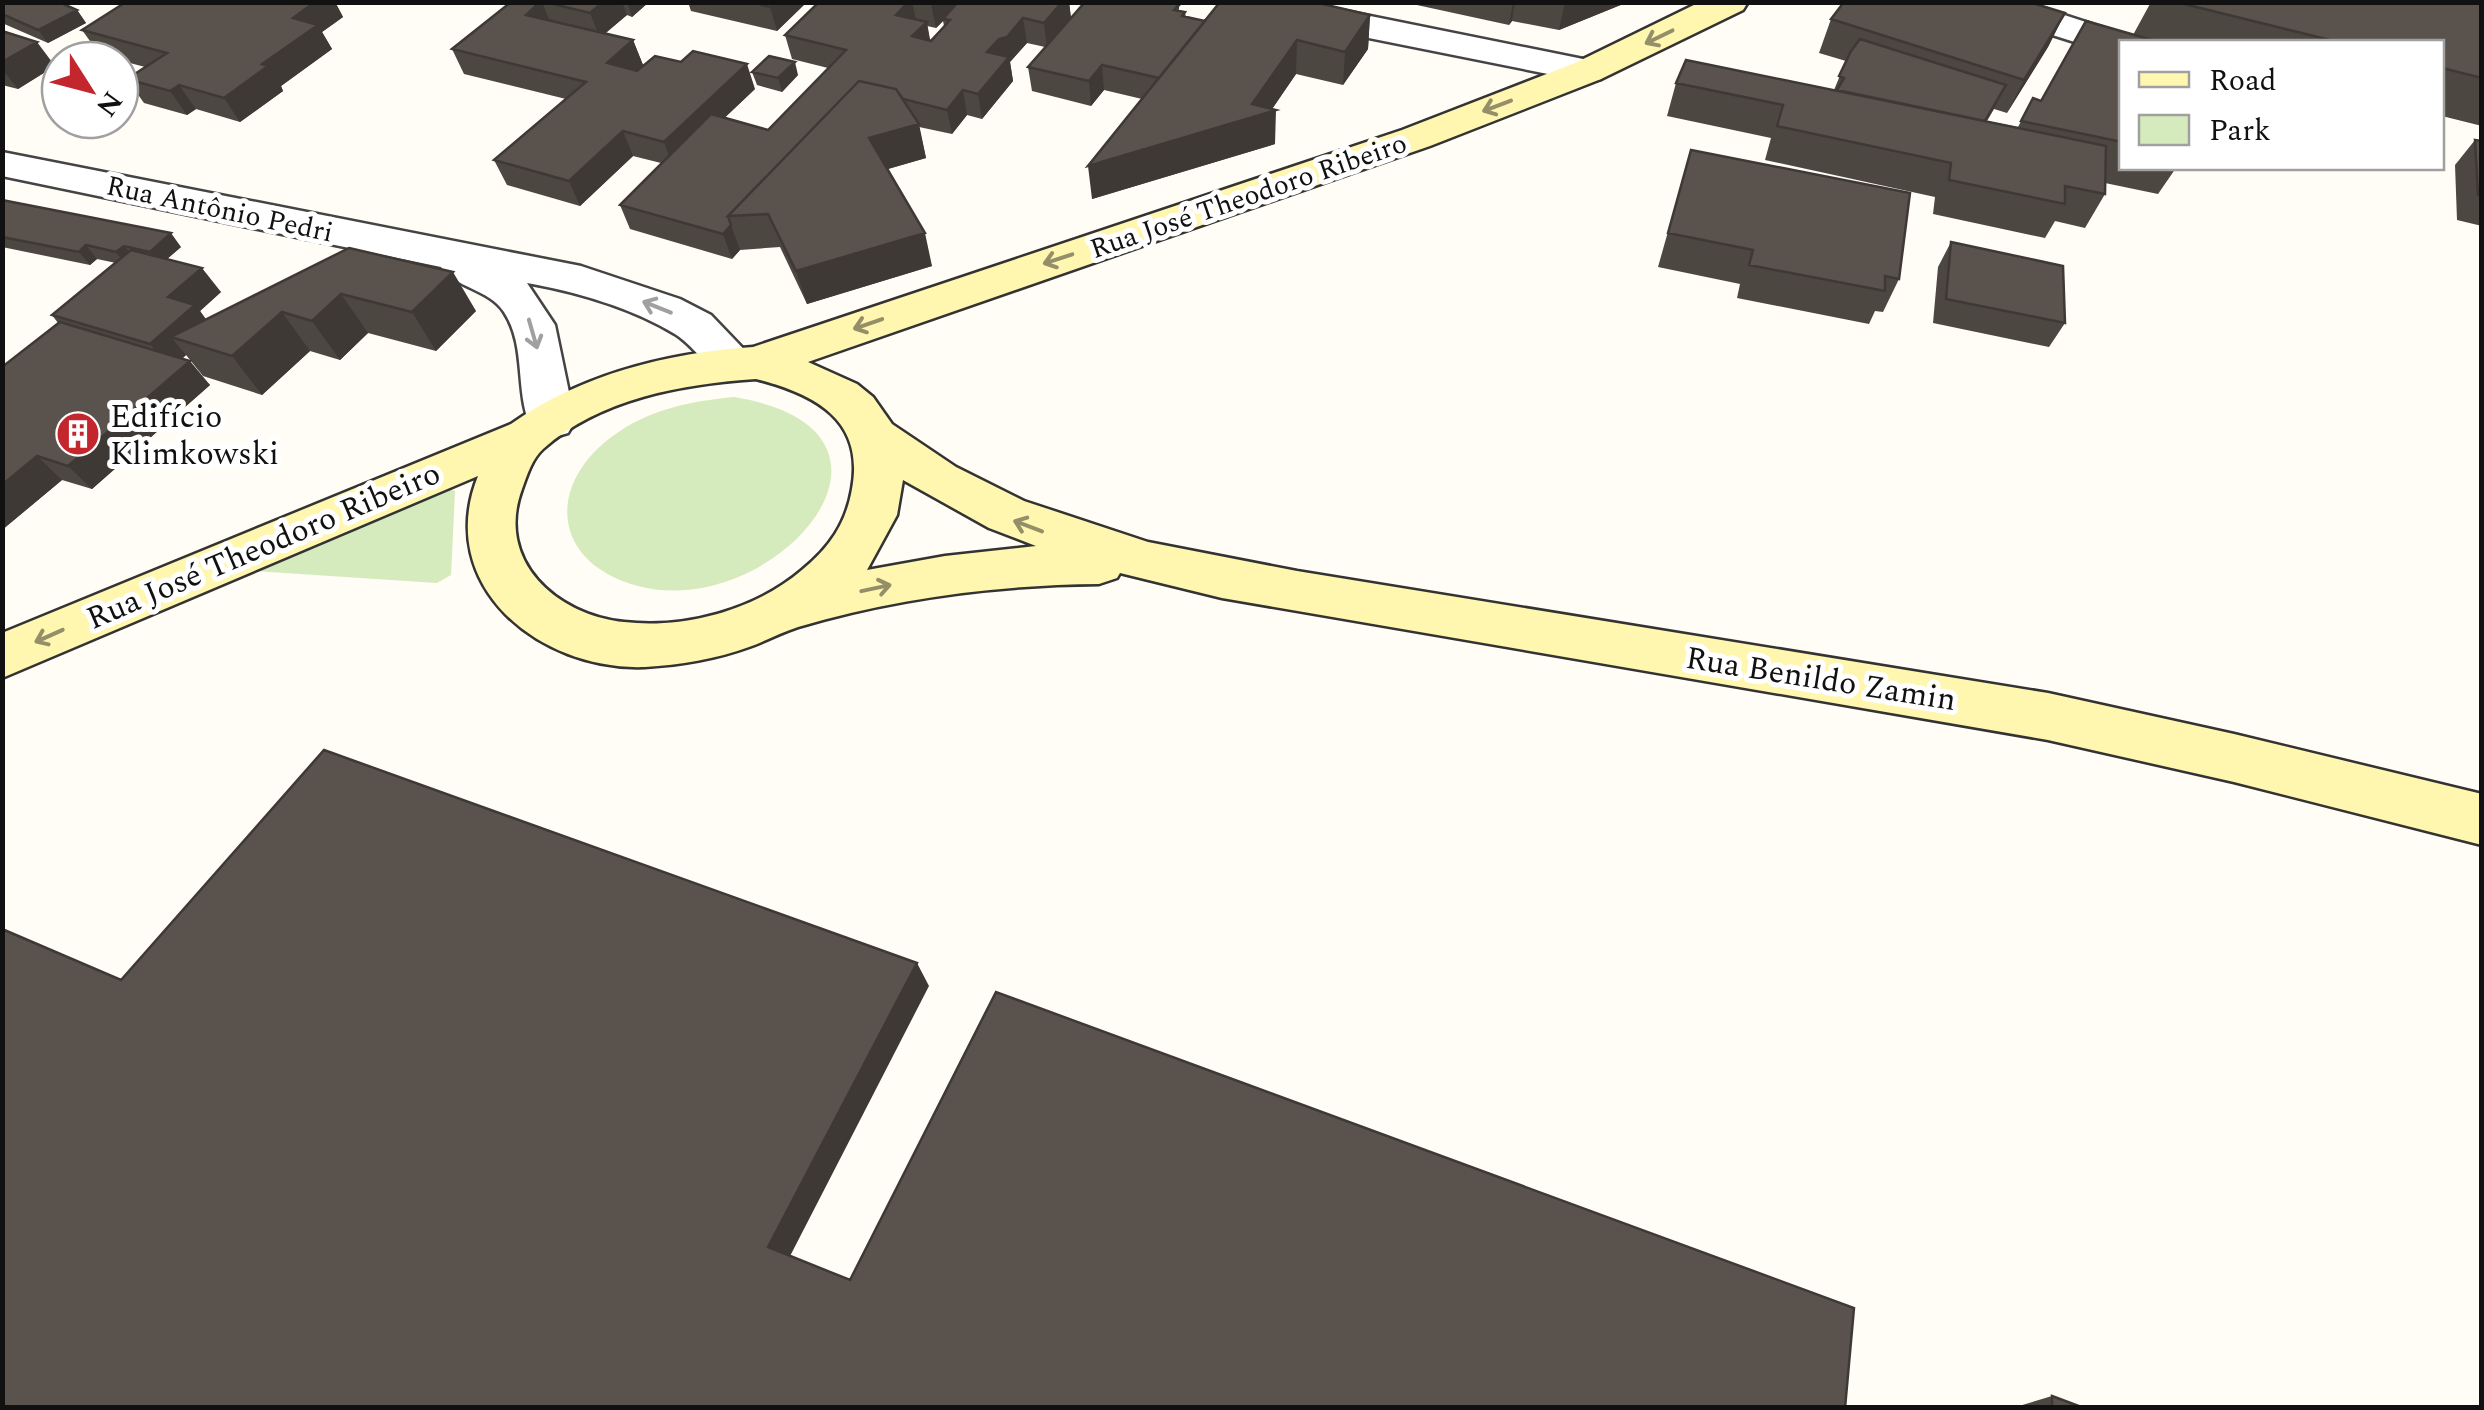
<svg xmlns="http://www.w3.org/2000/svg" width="2484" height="1410" viewBox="0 0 2484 1410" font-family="Spectral,serif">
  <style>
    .green { fill: #d5ebbd }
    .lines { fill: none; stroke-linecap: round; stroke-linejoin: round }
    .minor-casing { stroke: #444; stroke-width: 5 }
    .secondary-casing { stroke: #333; stroke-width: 5 }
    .minor { fill: #fff; fill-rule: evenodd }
    .secondary { fill: #fff6b0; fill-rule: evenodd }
    .wall { fill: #4d4742; fill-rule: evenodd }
    .shaded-wall { fill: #3f3936 }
    .building { fill: #5a524d; stroke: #3f3936; stroke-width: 2.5 }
    .oneway { stroke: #948f68 }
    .oneway2 { stroke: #a0a0a0 }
    .labels { text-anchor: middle; stroke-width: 10; stroke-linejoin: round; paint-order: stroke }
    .far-street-label { font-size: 28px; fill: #111; stroke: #fff }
    .poi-label { font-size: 32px; fill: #111; stroke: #fff; text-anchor: start }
    .street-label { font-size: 32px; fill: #111; stroke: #fff }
  </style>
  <rect width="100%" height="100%" fill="#fffdf5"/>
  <!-- green -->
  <path class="green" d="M734,397c207,34 40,225 -96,189 -90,-24 -92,-107 -18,-155 35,-23 73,-30 114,-34z
    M437,482l18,9 -4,84 -14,8 -184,-12z"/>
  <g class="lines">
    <defs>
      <path id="minor" d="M1226,2h75l287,58 13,3 6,8 -6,8 -13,3 -344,-69 -13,-3z
        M1968,2h56l111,36 3,4h-16v15l-149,-47z
        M2,152l579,114 99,33 31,16 47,49 -7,11c-38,11 -48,-23 -76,-41 -43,-26 -98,-42 -148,-51l28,42 20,96 -7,12 -17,5 -17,-5c-21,-36 -6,-85 -30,-121 -15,-23 -49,-24 -63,-45l-439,-91z"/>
      <path id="secondary" d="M1700,2h48l-5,8 -142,69 -171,67 -622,216 49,22 16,13 19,27 64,43 68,34 124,41 149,29 751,122 186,41 248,60v51l-248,-63 -186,-42 -826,-142 -102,-25 -3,5 -18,6c-101,1 -204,14 -301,43 -16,5 -32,14 -49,20 -33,12 -69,18 -104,20 -105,4 -211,-81 -167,-191l-476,202v-45l509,-209c71,-50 156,-71 242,-77l649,-217 173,-67zM756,379c59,15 109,41 96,110 -6,35 -23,59 -50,81 -47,40 -117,59 -178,52 -67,-7 -129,-61 -102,-133 5,-14 10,-30 21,-40 57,-51 140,-65 213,-70zM903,480l86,48 47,18 -91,10 -78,14 30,-55z"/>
    </defs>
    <!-- minor casing -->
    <use href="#minor" class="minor-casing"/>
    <!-- secondary casing -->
    <use href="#secondary" class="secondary-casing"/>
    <!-- minor -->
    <use href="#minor" class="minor"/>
    <!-- secondary -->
    <use href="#secondary" class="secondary"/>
  </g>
  <!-- wall -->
  <path class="wall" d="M2,2l75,8 9,13 -38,20 -46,-20z
    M126,2h209l8,15 -21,15 10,17 -51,37 2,5 -43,31 -44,-13 -9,6 -43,-12 -17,-24 18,-12 -45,-12 -18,-25z
    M511,2h138l-17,15 -5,-2 -22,18 28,7 10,25 -7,6 119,18 -31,29 44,12 60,-62 -36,-9 -7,-24 34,-33h250l2,16 108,-13v6l6,1 1,5 19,4 165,-6 -2,34 -25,36 -47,-11 -24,35 3,35 -183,55 50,-100 -38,-9 -13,16 -59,-15 -4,-24 17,-20 -18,-4 -17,19 3,19 -31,38 -15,-4 -15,19 -33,-7 7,31 -39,11 45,97 -125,38 -27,-57 -40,3 -8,9 -102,-30 -10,-24 41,-42 -28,-7 -53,50 -73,-21 -13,-25 72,-61 -102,-25 -12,-25zM943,21l1,5 -14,14 -3,-14 9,2z
    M688,2h119l-30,29 -86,-20z
    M1403,2h225l-69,28 -47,-9 -3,4z
    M1844,2h185l36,11 -17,34 -41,66 -13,-4 -7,12 31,6 15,-29 8,3 45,-80 47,14 18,-33h331v124l-40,-10v-74h-320v126h54l-18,26 -53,-11v11l-20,34 -30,-7 -10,17 -112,-24 2,-17 -170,-37 6,-22 -104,-22 9,-33 10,-23 148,30 12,-29 -27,-8 12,-34z
    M2,31l53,35 -37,23 -16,-4z
    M752,72l46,3 -16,17 -25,-7z
    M2475,140l7,1v85l-25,-6 -2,-55z
    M1691,150l208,129 -16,33 -8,-1 -6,13 -132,-26 3,-14 -82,-17z
    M2,200l179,47 -14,12 54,33 -21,19 6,9 143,-72 127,63 -40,40 -68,-18 -28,27 -30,-9 -48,44 -59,-19 -17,-21 -4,4 28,26 -118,104 -30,-9 -60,50v-163l56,-44 -6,-8 64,-52 -19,-4 -7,6 -88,-18z
    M1951,242l114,81 -16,24 -116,-24 5,-56z
    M2052,1396l32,12h-65v-2z"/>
  <!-- shaded-wall -->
  <path class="shaded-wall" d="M315,2h20l8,15 -21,15 10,17 -51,37 2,5 -43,31 -16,-24 38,-34 31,-46z
    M540,2h2l10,24 -26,-11z
    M603,2h19l5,13 -27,23 -10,-25z
    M627,2h22l-17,15z
    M774,2h33l-30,29 -7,-24z
    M908,2h4l5,22 -21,-9z
    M933,2h28l-18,17v2l-7,7 -5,-24z
    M1062,2h7l2,17 -24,29 -3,-25z
    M1513,2h2l-3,19 -3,4z
    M1565,2h63l-69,28z
    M77,10l9,13 -38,20 -10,-13z
    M2065,13l-17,34 -41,66 17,-33z
    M1370,15l-2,34 -25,36 2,-33z
    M1023,18l4,25 -17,19 3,19 -31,38 -4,-25 9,-42 12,-13z
    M927,22l4,24 -19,-10z
    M633,40l10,25 -26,23 -10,-25z
    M1297,40l-1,34 -26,38 6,-2 -1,34 -183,55 -4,-33 164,-62z
    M37,42l18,24 -37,23 -16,-20v-7z
    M795,62l3,13 -16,17 -4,-14z
    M747,64l8,25 -82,78 -9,-25z
    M1102,65l2,25 -13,16 -2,-25z
    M179,85l17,24 -9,6 -17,-24z
    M963,90l4,25 -15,19 -5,-24z
    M919,124l7,34 -48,14 -9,-34z
    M623,131l10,25 -53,50 -11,-25z
    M731,225l9,25 -8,9 -9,-25z
    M171,233l10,14 -21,18 -10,-13z
    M925,233l7,33 -125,38 -11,-33z
    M86,245l11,14 -7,6 -11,-13z
    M124,246l11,13 -8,7 -11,-14z
    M202,268l19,24 -21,19 14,19 -43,7 15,18 -15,13 -21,-24 18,-47z
    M453,272l23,39 -40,40 -24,-39z
    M341,294l27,39 -28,27 -28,-39z
    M282,312l28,39 -48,44 -30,-39z
    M190,361l20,24 -118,104 -24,-23z
    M37,456l25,24 -60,50v-45z
    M917,963l12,23 -142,276 -19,-15z"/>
  <!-- building -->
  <path class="building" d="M2,2h57l18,8 -39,20 -36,-16z
    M126,2h189l-22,16 25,7 -56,39 6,2 -44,32 -45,-13 -9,6 -43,-12 40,-26 -85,-23z
    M511,2h29l-14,13 107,25 -26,23 30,8 18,-15 26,6 12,-11 54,13 -83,78 -41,-11 -54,50 -75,-21 92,-78 -134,-33z
    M545,2h58l-13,11z
    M752,2h22l-4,5z
    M819,2h89l-12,13 31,7 -15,14 19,5 19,-21 -7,-1 15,-17h104l-18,21 -21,-5 -16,19 -8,2 -12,13 22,5 -31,37 -15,-4 -16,20 -44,-11 -7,-10 -37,-8 -131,135 3,9 -8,9 -103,-29 91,-91 57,16 78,-80 -61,-15z
    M1085,2h84l10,3 -5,5 11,2 -3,4 23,5 -46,57 -57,-13 -13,16 -61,-14z
    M1220,2h94l56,13 -25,37 -48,-12 -45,64 24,6 -188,56z
    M1844,2h185l36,11 -41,67 -193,-61z
    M2176,2h306v76l-40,-10v-26h-104z
    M2086,21l73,21h-37v100l-101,-21 12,-23 8,3z
    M2,31l35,11 -35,20z
    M1860,39l146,46 -21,36 -148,-31 7,-12 -5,-2 12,-25z
    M769,56l26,6 -17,16 -26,-6z
    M1686,60l420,86 -1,48 -40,-8v18l-116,-24 2,-17 -174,-37 6,-21 -107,-22z
    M859,81l37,8 23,35 -50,14 56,95 -129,38 -28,-57 -40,2z
    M2475,140l7,1v55l-4,-1z
    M1691,150l219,43 -11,86 -14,-3v15l-136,-26 4,-15 -85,-17z
    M2,200l169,33 -21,19 -26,-6 -8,6 -30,-7 -7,7 -77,-15z
    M1951,242l112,24 2,57 -119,-24z
    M349,248l104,24 -41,40 -71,-18 -29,27 -30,-9 -50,44 -61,-19z
    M131,250l71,18 -34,29 27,8 -45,39 -98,-29z
    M60,322l130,39 -122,105 -31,-10 -35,29v-118z
    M324,750l593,213 -149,284 82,33 146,-288 858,316 -9,100h-1843v-479l119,51z
    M2052,1396l32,12h-32z"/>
  <!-- one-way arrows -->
  <defs><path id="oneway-shaft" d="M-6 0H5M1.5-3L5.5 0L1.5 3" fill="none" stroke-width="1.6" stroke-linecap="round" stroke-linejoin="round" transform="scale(2.5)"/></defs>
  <g class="oneway">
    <use href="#oneway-shaft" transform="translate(1659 37) rotate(154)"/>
    <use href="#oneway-shaft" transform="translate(1497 106) rotate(159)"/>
    <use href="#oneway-shaft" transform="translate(1058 259) rotate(162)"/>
    <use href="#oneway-shaft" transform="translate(868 324) rotate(161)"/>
    <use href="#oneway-shaft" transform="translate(1028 526) rotate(-159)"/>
    <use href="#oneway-shaft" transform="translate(876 588) rotate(-12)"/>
    <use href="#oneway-shaft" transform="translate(49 636) rotate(156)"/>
  </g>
  <g class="oneway2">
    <use href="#oneway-shaft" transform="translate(657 307) rotate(-158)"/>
    <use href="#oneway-shaft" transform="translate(533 334) rotate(74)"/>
  </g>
  <!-- icons -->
  <defs>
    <symbol id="building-disc" viewBox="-11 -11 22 22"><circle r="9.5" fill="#c4262e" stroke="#fff"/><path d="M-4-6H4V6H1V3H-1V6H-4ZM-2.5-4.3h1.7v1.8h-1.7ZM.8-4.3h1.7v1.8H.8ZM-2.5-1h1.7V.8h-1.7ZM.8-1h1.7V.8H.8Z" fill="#fff"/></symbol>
  </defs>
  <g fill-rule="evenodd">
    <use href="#building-disc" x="53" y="409" width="50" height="50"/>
  </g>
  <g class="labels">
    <!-- far-street labels -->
    <g class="far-street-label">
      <text transform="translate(1248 195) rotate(-19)" y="10">Rua José Theodoro Ribeiro</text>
      <text transform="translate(220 208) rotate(12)" y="10">Rua Antônio Pedri</text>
    </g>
    <!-- poi labels -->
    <g class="poi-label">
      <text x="110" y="427">Edifício<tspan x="110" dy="37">Klimkowski</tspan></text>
    </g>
    <!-- street labels -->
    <g class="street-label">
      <text transform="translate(263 545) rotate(-23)" y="11">Rua José Theodoro Ribeiro</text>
      <text transform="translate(1821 678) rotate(9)" y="11">Rua Benildo Zamin</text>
    </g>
  </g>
  <!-- border -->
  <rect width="2484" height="1410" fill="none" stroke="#111111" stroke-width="10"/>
  <!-- legend -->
  <rect x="2119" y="40" width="325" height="130" fill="#ffffff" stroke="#a0a0a0" stroke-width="2.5"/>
  <rect x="2139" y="72" width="50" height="15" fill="#fff6b0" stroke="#a0a0a0" stroke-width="2.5"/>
  <text x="2209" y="90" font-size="30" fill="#111111">Road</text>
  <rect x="2139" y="115" width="50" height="30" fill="#d5ebbd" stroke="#a0a0a0" stroke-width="2.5"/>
  <text x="2209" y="140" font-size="30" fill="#111111">Park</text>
  <!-- north arrow -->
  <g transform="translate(90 90) rotate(126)"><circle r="48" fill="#ffffff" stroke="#a0a0a0" stroke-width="2.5"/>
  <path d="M0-8L18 38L0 25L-18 38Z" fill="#c4262e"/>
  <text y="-15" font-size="28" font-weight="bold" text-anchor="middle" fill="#111111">N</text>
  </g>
</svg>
